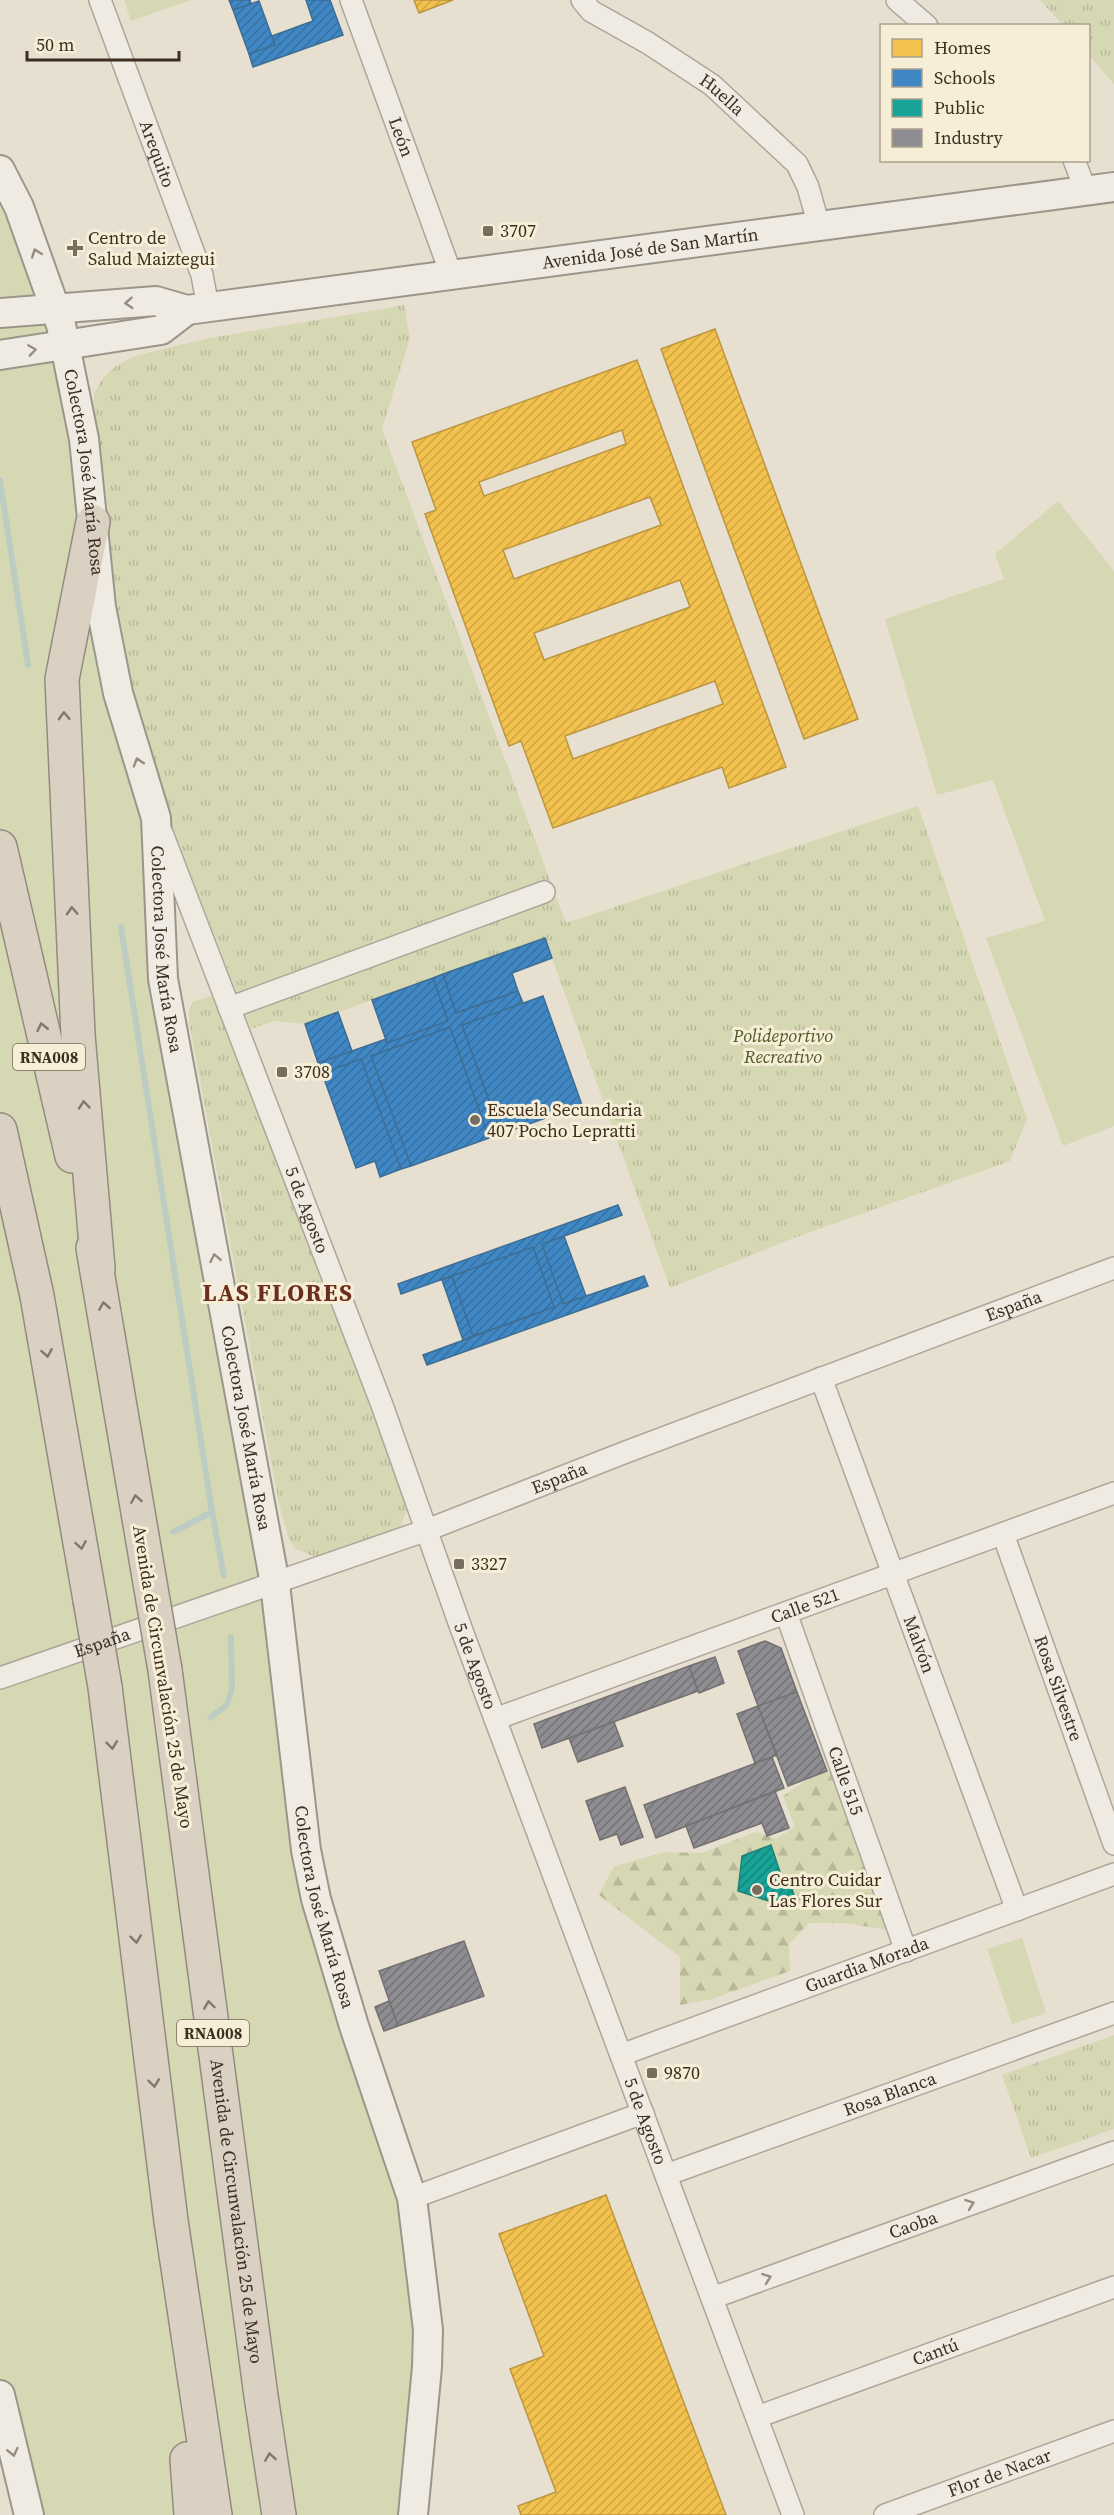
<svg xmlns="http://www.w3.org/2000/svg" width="1114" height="2515" viewBox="0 0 1114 2515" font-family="'Source Serif 4',serif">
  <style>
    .grass { fill: #d6d7b3 }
    .forest { fill: url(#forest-firs) }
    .park { fill: url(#park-tufts) }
    .homes { fill: url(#homes-hatch); stroke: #bc9540; stroke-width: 1.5; fill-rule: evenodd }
    .schools { fill: url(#schools-hatch); stroke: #3e6d94; stroke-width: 1.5 }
    .public { fill: url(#public-hatch); stroke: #228074; stroke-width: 1.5 }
    .industry { fill: url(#industry-hatch); stroke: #757070; stroke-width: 1.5 }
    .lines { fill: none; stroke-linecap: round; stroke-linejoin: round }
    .stream { stroke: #bcccc2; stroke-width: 6 }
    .street-casing { stroke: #ada599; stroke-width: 24 }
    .secondary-casing { stroke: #9c958a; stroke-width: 32 }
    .highway-casing { stroke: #928b80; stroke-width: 36 }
    .street { stroke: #efebe3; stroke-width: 21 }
    .secondary { stroke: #efebe3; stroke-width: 28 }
    .highway { stroke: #dad1c2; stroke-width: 33 }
    .highway-bridge-casing { stroke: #928b80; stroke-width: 36; stroke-linecap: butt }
    .highway-bridge { stroke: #dad1c2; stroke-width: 33 }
    .oneway { stroke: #968c82 }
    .oneway2 { stroke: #847769 }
    .poi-dot { fill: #786c5e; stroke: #f7eed8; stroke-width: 2 }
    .labels { text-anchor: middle; stroke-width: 6; stroke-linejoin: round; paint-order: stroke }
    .shield { fill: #f7eed8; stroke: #756857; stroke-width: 1.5 }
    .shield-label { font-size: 16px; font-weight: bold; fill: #3d2e20 }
    .street-label { font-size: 18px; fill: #3d2e20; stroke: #f7eed8 }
    .poi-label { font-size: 18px; fill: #3d2e20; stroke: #f7eed8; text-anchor: start }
    .park-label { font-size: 18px; font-style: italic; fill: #4d5a26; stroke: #f7eed8 }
    .district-label { font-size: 24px; font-weight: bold; letter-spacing: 1.5px; fill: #6b2e1e; stroke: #f7eed8 }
  </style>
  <defs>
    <pattern id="forest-firs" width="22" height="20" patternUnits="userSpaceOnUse" patternTransform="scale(1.5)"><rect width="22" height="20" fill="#d6d7b3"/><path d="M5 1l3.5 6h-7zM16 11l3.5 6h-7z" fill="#b9b99a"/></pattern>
    <pattern id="park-tufts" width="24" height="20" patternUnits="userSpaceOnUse" patternTransform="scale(1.5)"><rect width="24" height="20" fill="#d6d7b3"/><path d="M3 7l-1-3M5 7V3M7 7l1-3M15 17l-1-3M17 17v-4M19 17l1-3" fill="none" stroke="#b9b99a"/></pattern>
    <pattern id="homes-hatch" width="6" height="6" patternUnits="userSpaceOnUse" patternTransform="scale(1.5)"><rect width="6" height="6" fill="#f2c14e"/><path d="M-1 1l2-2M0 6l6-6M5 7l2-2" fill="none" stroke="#d0a644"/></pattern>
    <pattern id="schools-hatch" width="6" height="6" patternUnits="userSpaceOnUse" patternTransform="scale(1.5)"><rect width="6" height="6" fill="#3f88c5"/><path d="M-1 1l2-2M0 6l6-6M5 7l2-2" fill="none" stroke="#3670a0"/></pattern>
    <pattern id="public-hatch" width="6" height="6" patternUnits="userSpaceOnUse" patternTransform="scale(1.5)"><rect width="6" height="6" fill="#17a398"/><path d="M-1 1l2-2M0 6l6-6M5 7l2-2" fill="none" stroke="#16857c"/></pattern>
    <pattern id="industry-hatch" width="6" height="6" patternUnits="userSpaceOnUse" patternTransform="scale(1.5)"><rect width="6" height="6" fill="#8d8d92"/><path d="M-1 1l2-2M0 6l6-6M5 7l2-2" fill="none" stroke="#747477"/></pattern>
  </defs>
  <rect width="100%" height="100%" fill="#e7e0d1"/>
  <!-- grass -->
  <path class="grass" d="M124,0h67l-60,21z
    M0,170l56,138 82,453 25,219 143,870 114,396 -7,269h-384l-29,-120z
    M1058,501l56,70v555l-51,20 -77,-208 59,-17 -52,-141 -56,15 -52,-176 119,-40 -9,-25z
    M1022,1938l24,75 -34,11 -25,-75z"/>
  <!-- forest -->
  <path class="forest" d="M832,1771l57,159 -45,-7h-35l-20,21 1,27 -78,28 -32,6v-48l-81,-62 15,-29 53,-14 35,1 53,-21 21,7 19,-12 -12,-31 27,-18z"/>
  <!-- park -->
  <path class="park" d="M1040,0h74v84l-25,-29 -1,-29 -25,-1z
    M404,305l6,33 -28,91 184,494 352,-117 109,313 -17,42 -219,78 -121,49 -125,-350 -240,86 -31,-3 -23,8 -94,-242 -36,-129 -17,-184 -11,-58 1,-23 9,-15 14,-13 21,-10 67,-16z
    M210,996l8,5 32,74 157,434 -6,17 -7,4 -79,27 -19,-8 -7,-9 -10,-36 -90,-482v-13l4,-7z
    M1114,2035v94l-83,29 -29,-83z"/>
  <!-- homes -->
  <path class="homes" d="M414,0h39l-34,13z
    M715,329l143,390 -54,20 -143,-390z
    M637,360l149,407 -57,21 -7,-21 -169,61 -32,-87 -12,5 -84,-232 11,-4 -24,-68zM622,430l4,14 -142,52 -5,-14zM650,497l11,28 -147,54 -11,-29zM680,580l10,27 -146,53 -10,-27zM715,681l8,23 -150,55 -8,-23z
    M606,2195l120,320h-205l-3,-9 38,-14 -46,-123 34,-13 -45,-122z"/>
  <!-- schools -->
  <path class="schools" d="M229,0h21l1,4 -18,6z
    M306,0h24l13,35 -90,32 -4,-13 26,-9 -3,-9 41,-15z
    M259,1l16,44 -26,9 -16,-44z
    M545,938l7,20 -40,15 6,18 -62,22 -13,-39z
    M443,974l13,39 62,-22 3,7 2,5 -61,22 39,109 -12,4 -39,-111 -79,29 40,110 -10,3 -40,-110 -39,14 -4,-10 68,-24 1,4 61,-22 -15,-43z
    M433,978l15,43 -61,22 -15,-43z
    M543,996l39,109 -81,29 -39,-109z
    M338,1012l14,39 -34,12 -13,-39z
    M450,1027l39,111 -78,28 -40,-110z
    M361,1059l40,110 -21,8 -5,-16 -19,7 -34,-95z
    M618,1205l4,10 -80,29 21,60 81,-28 4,10 -221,79 -4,-10 131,-48 -21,-60 -132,47 -3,-10z
    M564,1236l22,60 -23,8 -21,-60z
    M533,1247l21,60 -81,29 -21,-60z
    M452,1276l21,60 -10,4 -21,-60z"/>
  <!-- public -->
  <path class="public" d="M771,1845l12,36 6,-1 6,18 -24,9 -2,-6 -31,-10 4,-35z"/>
  <!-- industry -->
  <path class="industry" d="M765,1641l16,7 16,44 -39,14 -20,-55z
    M715,1657l9,26 -25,10 -10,-27z
    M689,1666l9,25 -156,57 -8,-24z
    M797,1692l30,79 -39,15 -30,-80z
    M758,1706l19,49 -22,8 -18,-49z
    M614,1722l9,24 -45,16 -9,-24z
    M772,1757l12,31 -128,50 -12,-33z
    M625,1787l18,50 -22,8 -4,-11 -17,6 -14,-39z
    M775,1791l14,37 -22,8 -5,-13 -68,25 -8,-22z
    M464,1941l20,55 -86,30 -19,-55z
    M389,2001l9,25 -14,5 -9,-24z"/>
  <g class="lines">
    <!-- stream -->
    <path class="stream" d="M0,480l28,185
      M121,927l91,585 12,64
      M173,1532l39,-20
      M211,1717l16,-12 5,-17 -1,-51"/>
    <defs>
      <g id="street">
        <path id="s1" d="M100,0l102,275 6,32"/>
        <path id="s2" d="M351,0l100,274"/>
        <path id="s3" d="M582,0l9,11 57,32 64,42 85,79 11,23 11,39"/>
        <path d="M897,0l30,26"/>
        <path d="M1074,160l12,31"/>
        <path id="s4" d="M162,833l220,572 79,223 332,887"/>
        <path d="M229,1008l315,-116"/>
        <path id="s5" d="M821,1378l196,532"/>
        <path id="s6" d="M1003,1534l111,310"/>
        <path id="s7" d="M786,1613l120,338"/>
        <path id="s8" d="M0,1678l427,-148 199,-78 488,-184"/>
        <path id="s9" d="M495,1719l619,-226"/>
        <path id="s10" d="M621,2055l493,-181"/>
        <path id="s11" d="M666,2175l448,-162"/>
        <path d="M412,2198l231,-85"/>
        <path id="s12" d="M712,2298l402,-146"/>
        <path id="s13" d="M757,2417l357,-130"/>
        <path id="s14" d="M885,2515l229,-84"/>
      </g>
      <g id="secondary">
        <path id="s15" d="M0,170l19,37 42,118 23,114 17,168 17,86 38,125 7,161 112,605 31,266 10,49 38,127 58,172 16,132 -1,37 -14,148"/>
        <path id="s16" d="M0,313l156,-12 31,9 927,-123"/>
        <path d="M0,355l161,-25 26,-20"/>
        <path d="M0,2395l29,120"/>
      </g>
      <g id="highway">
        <path d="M93,522l-31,157 16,356 20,233"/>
        <path d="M0,847l72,309"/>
        <path d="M0,1130l37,166 53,304"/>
        <path d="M93,1248l56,329"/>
        <path id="s17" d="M165,1670l96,726 18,119"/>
        <path d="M105,1687l66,534 44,294"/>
        <path d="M187,2459l4,56"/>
      </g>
    </defs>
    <!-- street casing -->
    <use href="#street" class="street-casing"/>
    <!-- secondary casing -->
    <use href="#secondary" class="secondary-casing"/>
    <!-- highway casing -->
    <use href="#highway" class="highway-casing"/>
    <!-- street -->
    <use href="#street" class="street"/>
    <!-- secondary -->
    <use href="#secondary" class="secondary"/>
    <!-- highway -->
    <use href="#highway" class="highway"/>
    <defs>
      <path id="highway-bridge" d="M149,1577l16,93
        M90,1600l15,87"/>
    </defs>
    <!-- highway-bridge casing -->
    <use href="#highway-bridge" class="highway-bridge-casing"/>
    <!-- highway-bridge -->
    <use href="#highway-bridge" class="highway-bridge"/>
  </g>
  <!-- one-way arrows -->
  <defs><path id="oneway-chevron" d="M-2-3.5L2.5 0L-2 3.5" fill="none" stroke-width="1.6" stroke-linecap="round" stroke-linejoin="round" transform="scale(1.5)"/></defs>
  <g class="oneway">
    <use href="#oneway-chevron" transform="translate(36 253) rotate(-110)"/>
    <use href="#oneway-chevron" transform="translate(129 303) rotate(176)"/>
    <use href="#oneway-chevron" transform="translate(32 350) rotate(-8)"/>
    <use href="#oneway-chevron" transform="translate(138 762) rotate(-107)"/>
    <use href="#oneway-chevron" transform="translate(215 1258) rotate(-101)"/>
    <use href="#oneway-chevron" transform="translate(970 2204) rotate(-20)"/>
    <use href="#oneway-chevron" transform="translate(767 2278) rotate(-20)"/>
    <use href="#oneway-chevron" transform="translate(13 2452) rotate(77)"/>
  </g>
  <g class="oneway2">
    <use href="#oneway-chevron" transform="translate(64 716) rotate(-92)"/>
    <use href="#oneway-chevron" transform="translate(72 911) rotate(-93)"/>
    <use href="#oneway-chevron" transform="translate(42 1027) rotate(-103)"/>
    <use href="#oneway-chevron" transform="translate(84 1105) rotate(-95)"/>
    <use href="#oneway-chevron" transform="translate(104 1306) rotate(-99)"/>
    <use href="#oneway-chevron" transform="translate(47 1353) rotate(80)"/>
    <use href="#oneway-chevron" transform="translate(136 1499) rotate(-99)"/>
    <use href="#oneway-chevron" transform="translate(81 1545) rotate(80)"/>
    <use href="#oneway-chevron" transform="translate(112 1745) rotate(83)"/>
    <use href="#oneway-chevron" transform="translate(136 1939) rotate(83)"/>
    <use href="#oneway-chevron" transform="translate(209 2005) rotate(-98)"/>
    <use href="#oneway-chevron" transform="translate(154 2083) rotate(83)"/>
    <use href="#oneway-chevron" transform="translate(270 2457) rotate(-99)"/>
  </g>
  <!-- markers -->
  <g class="poi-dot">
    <rect x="482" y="225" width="12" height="12" rx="3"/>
    <path d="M72 239h6v6h6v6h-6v6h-6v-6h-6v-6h6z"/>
    <rect x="276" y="1066" width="12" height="12" rx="3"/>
    <circle cx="475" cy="1120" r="6"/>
    <rect x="453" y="1558" width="12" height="12" rx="3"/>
    <circle cx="757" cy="1890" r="6"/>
    <rect x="646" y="2067" width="12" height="12" rx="3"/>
  </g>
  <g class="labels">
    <!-- shield labels -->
    <g class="shield">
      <rect x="13" y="1044" width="72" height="26" rx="4.5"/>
      <rect x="177" y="2020" width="72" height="26" rx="4.5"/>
    </g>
    <g class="shield-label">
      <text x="49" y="1063">RNA008</text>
      <text x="213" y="2039">RNA008</text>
    </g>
    <!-- street labels -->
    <g class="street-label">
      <text dy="6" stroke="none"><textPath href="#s3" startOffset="170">Huella</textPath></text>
      <text dy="6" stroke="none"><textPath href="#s2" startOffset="146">León</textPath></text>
      <text dy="6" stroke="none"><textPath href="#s1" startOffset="164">Arequito</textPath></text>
      <text dy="6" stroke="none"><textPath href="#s16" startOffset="656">Avenida José de San Martín</textPath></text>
      <text dy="6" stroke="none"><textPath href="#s15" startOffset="316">Colectora José María Rosa</textPath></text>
      <text dy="6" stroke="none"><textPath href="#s15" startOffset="802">Colectora José María Rosa</textPath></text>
      <text dy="6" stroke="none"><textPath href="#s4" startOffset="404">5 de Agosto</textPath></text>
      <text dy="6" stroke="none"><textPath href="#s8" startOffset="1080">España</textPath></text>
      <text dy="6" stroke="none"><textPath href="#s15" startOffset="1288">Colectora José María Rosa</textPath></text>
      <text dy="6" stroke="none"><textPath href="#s8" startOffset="594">España</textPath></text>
      <text dy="6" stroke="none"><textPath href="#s9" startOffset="330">Calle 521</textPath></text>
      <text dy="6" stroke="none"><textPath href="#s8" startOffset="108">España</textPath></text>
      <text dy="6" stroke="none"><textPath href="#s5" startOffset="284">Malvón</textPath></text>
      <text dy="6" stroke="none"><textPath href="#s4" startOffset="890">5 de Agosto</textPath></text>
      <text transform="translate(163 1677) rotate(81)" y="6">Avenida de Circunvalación 25 de Mayo</text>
      <text dy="6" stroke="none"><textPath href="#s6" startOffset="164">Rosa Silvestre</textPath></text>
      <text dy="6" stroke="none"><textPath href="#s7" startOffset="178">Calle 515</textPath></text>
      <text dy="6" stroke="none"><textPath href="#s15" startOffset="1774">Colectora José María Rosa</textPath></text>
      <text dy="6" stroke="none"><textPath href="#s10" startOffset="262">Guardia Morada</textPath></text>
      <text dy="6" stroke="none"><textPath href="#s11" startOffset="238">Rosa Blanca</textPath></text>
      <text dy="6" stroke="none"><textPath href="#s4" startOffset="1376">5 de Agosto</textPath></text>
      <text dy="6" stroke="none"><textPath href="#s17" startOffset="546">Avenida de Circunvalación 25 de Mayo</textPath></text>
      <text dy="6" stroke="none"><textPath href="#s12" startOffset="214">Caoba</textPath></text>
      <text dy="6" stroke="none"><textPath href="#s13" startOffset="190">Cantú</textPath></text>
      <text dy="6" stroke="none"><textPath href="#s14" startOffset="122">Flor de Nacar</textPath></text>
    </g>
    <!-- poi labels -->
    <g class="poi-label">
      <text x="500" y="237">3707</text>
      <text x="88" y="244">Centro de<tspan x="88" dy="21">Salud Maiztegui</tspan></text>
      <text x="294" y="1078">3708</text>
      <text x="487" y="1116">Escuela Secundaria<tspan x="487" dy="21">407 Pocho Lepratti</tspan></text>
      <text x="471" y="1570">3327</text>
      <text x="769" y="1886">Centro Cuidar<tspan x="769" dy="21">Las Flores Sur</tspan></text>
      <text x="664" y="2079">9870</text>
    </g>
    <!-- park labels -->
    <g class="park-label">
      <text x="783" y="1042">Polideportivo<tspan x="783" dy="21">Recreativo</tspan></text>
    </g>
    <!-- district labels -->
    <g class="district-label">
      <text x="278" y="1301">LAS FLORES</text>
    </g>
  </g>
  <!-- legend -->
  <rect x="880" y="24" width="210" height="138" fill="#f7eed8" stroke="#ada18e" stroke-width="1.5"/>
  <rect x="892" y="39" width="30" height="18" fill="#f2c14e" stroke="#ada18e" stroke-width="1.5"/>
  <text x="934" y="54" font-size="18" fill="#3d2e20">Homes</text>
  <rect x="892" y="69" width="30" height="18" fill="#3f88c5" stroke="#ada18e" stroke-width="1.5"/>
  <text x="934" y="84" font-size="18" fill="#3d2e20">Schools</text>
  <rect x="892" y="99" width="30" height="18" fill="#17a398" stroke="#ada18e" stroke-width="1.5"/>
  <text x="934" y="114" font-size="18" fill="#3d2e20">Public</text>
  <rect x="892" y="129" width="30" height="18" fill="#8d8d92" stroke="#ada18e" stroke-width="1.5"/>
  <text x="934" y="144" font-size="18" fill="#3d2e20">Industry</text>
  <!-- scale -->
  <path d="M27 51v9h152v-9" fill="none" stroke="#3d2e20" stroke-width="3"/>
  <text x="36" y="51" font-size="18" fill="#3d2e20" stroke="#f7eed8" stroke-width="4.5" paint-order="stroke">50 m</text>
</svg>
